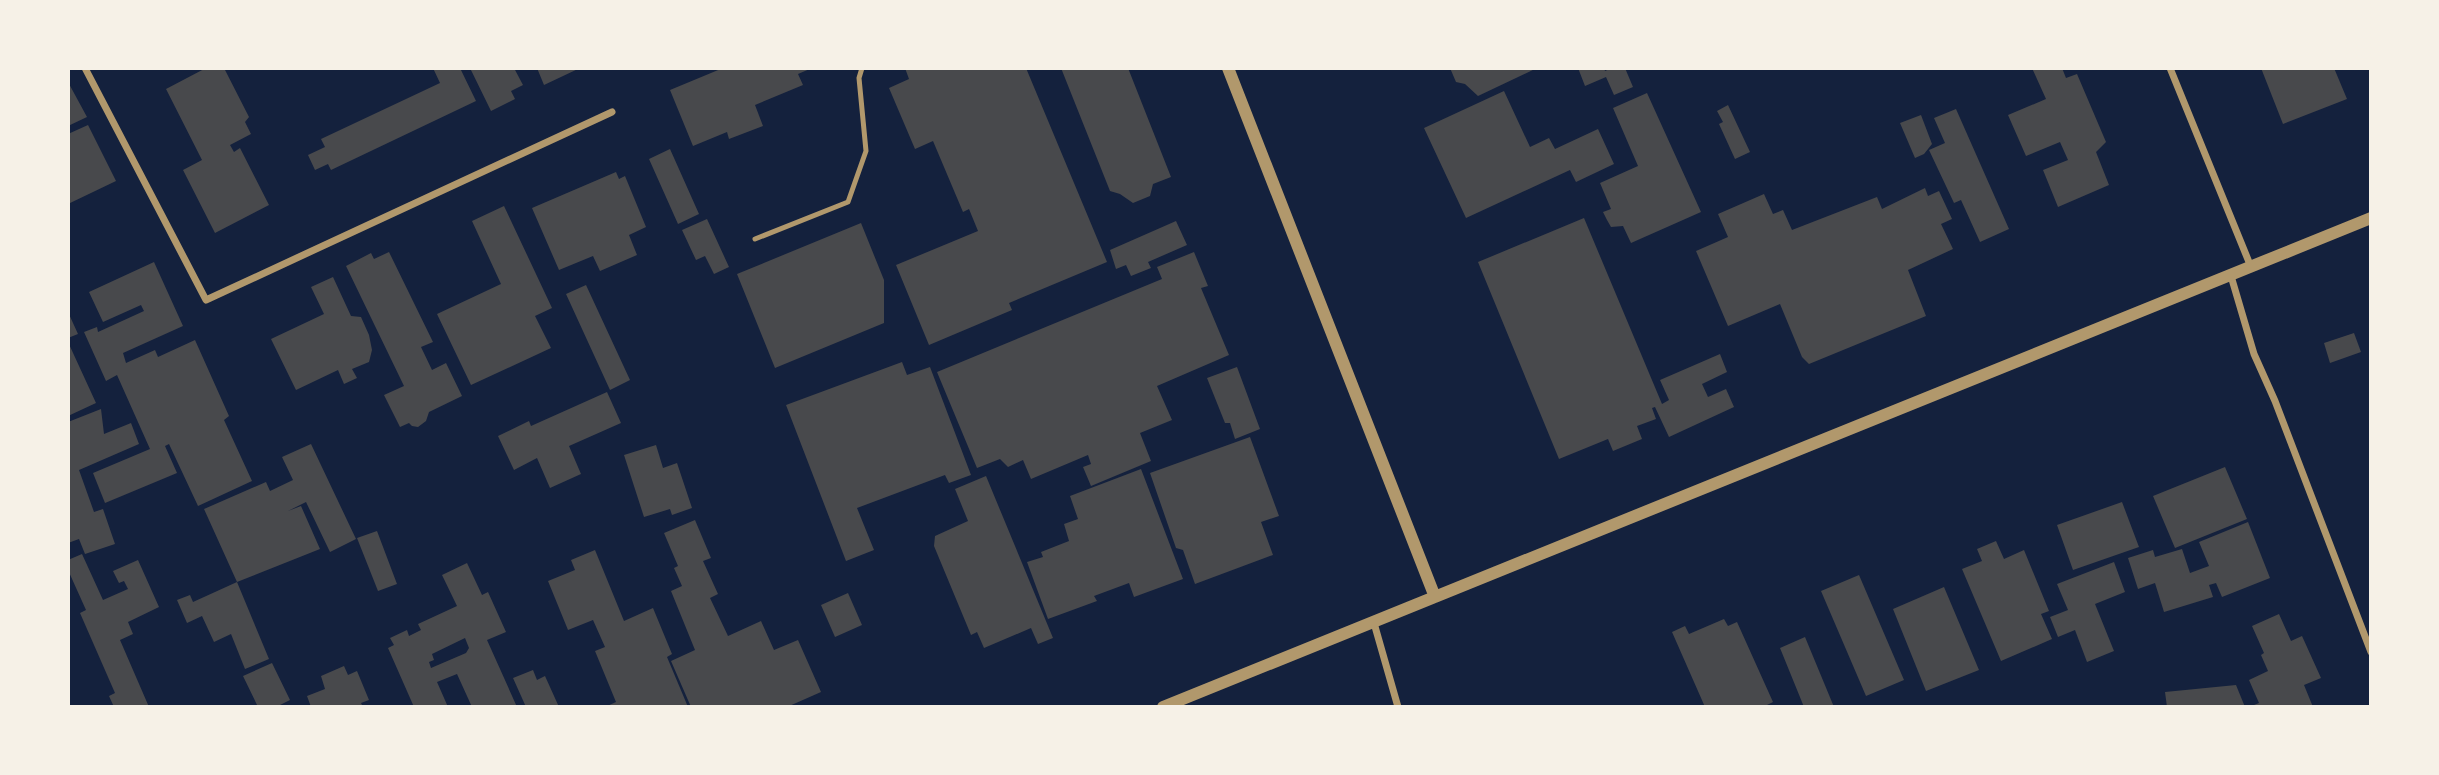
<svg xmlns="http://www.w3.org/2000/svg" width="2439" height="775" viewBox="0 0 2439 775" font-family="'Fira Sans',sans-serif">
  <style>
    .building { fill: #48494c; fill-rule: evenodd }
    .lines { fill: none; stroke-linecap: round; stroke-linejoin: round }
    .service { stroke: #b1986c; stroke-width: 5 }
    .minor { stroke: #b1986c; stroke-width: 7 }
    .tertiary { stroke: #b1986c; stroke-width: 12 }
  </style>
  <rect width="100%" height="100%" fill="#14213d"/>
  <!-- building -->
  <path class="building" d="M206,68h18l25,49 -4,5 6,12 -21,11 4,7 6,-4 29,57 -54,28 -32,-63 19,-10 -36,-71z
    M433,68h27l16,33 -145,69 -3,-6 -13,6 -7,-15 17,-8 -4,-8 119,-56z
    M470,68h44l9,17 -12,6 4,8 -24,12z
    M537,68h43l-36,17z
    M723,68h89l-14,6 5,11 -48,20 8,21 -34,13 -2,-7 -34,14 -23,-56z
    M905,68h121l81,194 -98,41 3,7 -83,35 -33,-80 82,-34 -9,-22 -6,3 -30,-71 -18,8 -26,-61 20,-9z
    M1061,68h67l43,109 -18,7 -3,12 -17,7 -13,-9 -10,-3z
    M1450,68h87l-59,28 -13,-12 -9,-2z
    M1578,68h26l1,3 7,-3h13l8,19 -19,8 -8,-18 -21,9z
    M2032,68h30l4,10 11,-4 29,68 -10,10 13,33 -51,22 -15,-37 25,-10 -8,-18 -34,14 -18,-41 38,-16z
    M2261,68h73l13,31 -64,25z
    M68,82l19,35 -19,9z
    M1504,91l26,56 19,-9 6,11 43,-20 16,35 -38,18 -6,-12 -104,48 -42,-90z
    M1647,93l54,119 -70,31 -8,-17 -12,1 -4,-7 -4,-8 8,-3 -11,-26 38,-17 -25,-58z
    M1728,105l22,47 -15,7 -16,-35 4,-2 -6,-11z
    M1956,109l53,120 -29,13 -19,-42 -7,3 -25,-53 16,-7 -11,-25z
    M1921,115l11,29 -8,10 -9,4 -15,-35z
    M88,125l28,56 -48,23v-70z
    M670,149l29,65 -21,10 -29,-65z
    M616,172l3,7 6,-3 21,51 -17,8 8,20 -37,16 -7,-15 -34,14 -27,-62z
    M1925,188l3,8 11,-5 13,28 -11,5 12,25 -45,21 18,46 -117,48 -7,-7 -22,-53 -52,22 -32,-75 32,-14 -10,-23 46,-20 9,20 10,-4 9,20 85,-33 5,12z
    M504,206l48,102 -17,8 16,32 -80,37 -34,-71 64,-30 -29,-63z
    M1584,218l78,186 7,-4 -9,-20 60,-26 7,18 -25,12 6,13 18,-8 8,18 -65,30 -14,-30 -3,1 4,11 -19,7 5,13 -29,12 -5,-12 -49,20 -81,-197z
    M707,219l22,48 -15,7 -9,-18 -9,4 -14,-30z
    M1176,221l11,24 -39,17 3,6 -20,8 -5,-11 -10,4 -6,-19z
    M861,223l23,57v43l-109,45 -38,-94z
    M389,252l44,90 -12,5 11,23 14,-7 16,33 -33,16 -3,9 -8,6 -6,-1 -3,-3 -9,4 -16,-32 20,-9 -58,-120 25,-13 3,6z
    M1194,252l14,34 -7,2 28,67 -72,31 15,34 -32,13 11,28 -60,25 -8,-19 8,-3 -3,-9 -57,24 -8,-19 -15,7 -8,-8 -23,9 -40,-96 225,-93 -5,-12z
    M154,262l29,64 -60,27 3,10 29,-13 3,7 37,-17 34,76 -5,4 28,61 -54,25 -29,-62 -4,2 12,27 -72,30 -12,-30 57,-24 -33,-74 -11,6 -22,-49 13,-5 1,5 46,-21 -3,-6 -38,17 -14,-30z
    M333,277l18,39 10,1 8,18 3,15 -3,12 -17,7 5,9 -13,6 -6,-14 -42,20 -25,-51 53,-25 -13,-27z
    M586,285l44,95 -20,10 -44,-96z
    M68,312l10,22 -10,4z
    M2354,333l7,19 -31,11 -6,-20z
    M68,342l28,61 -28,13z
    M902,362l5,13 23,-8 41,108 -22,8 -4,-8 -88,33 17,42 -28,11 -60,-156z
    M1237,367l23,62 -25,10 -5,-16h-5l-18,-45z
    M607,392l14,31 -52,23 12,28 -31,14 -13,-30 -23,12 -16,-34 31,-15 2,5z
    M101,409l3,25 27,-11 8,21 -60,26 15,42 9,-3 12,35 -30,10 -6,-15 -11,4v-121z
    M1250,437l29,79 -18,6 12,33 -78,29 -12,-34 -7,-2 -26,-75z
    M311,444l45,95 -26,13 -24,-50 -18,9 13,-5 19,43 -83,33 -33,-73 62,-27 4,9 23,-11 -11,-23z
    M656,445l7,23 14,-5 15,45 -20,7 -2,-6 -26,8 -20,-62z
    M2225,467l22,52 -72,29 -22,-52z
    M1141,469l42,110 -49,18 -5,-14 -35,13 3,5 -49,18 -21,-57 16,-5 -2,-5 28,-11 -5,-17 14,-5 -8,-23z
    M986,476l67,162 -15,6 -7,-16 -47,20 -7,-16 -6,3 -37,-89 1,-10 33,-15 -13,-32z
    M2122,502l17,45 -66,23 -16,-45z
    M695,520l16,38 -8,3 15,33 -8,4 18,38 33,-15 13,29 24,-10 23,52 -34,15h-96l-20,-46 24,-11 -24,-59 11,-5 -8,-18 4,-2 -14,-33z
    M2248,522l22,56 -48,19 -6,-14 -7,2 4,12 -49,15 -9,-29 -17,6 -10,-31 25,-8 2,7 27,-8 8,24 19,-7 -10,-24z
    M377,531l20,53 -19,7 -21,-53z
    M1996,541l8,18 20,-9 25,61 -8,3 11,25 -51,22 -39,-92 20,-8 -5,-12z
    M595,550l29,71 29,-13 19,46 -5,3 21,50h-83l11,-5 -21,-51 10,-4 -12,-27 -25,10 -20,-49 27,-11 -4,-10z
    M82,554l21,46 25,-11 -4,-8 -5,2 -6,-12 25,-11 21,47 -31,15 5,12 -13,6 29,67h-35l-5,-11 6,-3 -35,-80 6,-3 -18,-40v-10z
    M2114,562l11,30 -30,12 19,47 -27,11 -12,-32 -17,7 -8,-20 18,-7 -11,-26z
    M467,563l15,32 6,-3 18,40 -19,8 30,67h-45l-15,-33 -20,8 11,25h-34l-26,-59 6,-3 -4,-7 17,-8 2,6 12,-6 -3,-6 39,-18 -15,-31zM465,638l4,10 -3,5 -35,15 -2,-6 5,-2 -2,-6z
    M1859,575l45,105 -38,16 -45,-105z
    M237,582l32,77 -24,10 -14,-35 -17,8 -12,-26 -15,7 -10,-23 13,-5 3,7z
    M1944,587l35,83 -53,21 -33,-82z
    M848,593l14,32 -27,12 -14,-32z
    M2279,614l12,27 11,-5 19,42 -17,7 9,22h-64l10,-4 -10,-23 19,-9 -7,-16 3,-2 -12,-27z
    M1724,619l4,7 9,-4 36,80 -10,5h-58l-33,-75 13,-6 4,8z
    M1805,637l29,70h-30l-24,-59z
    M272,663l18,37 -14,7h-18l-15,-31z
    M344,666l4,9 9,-4 12,29 -8,3 2,4h-52l-4,-11 18,-7 -4,-13z
    M533,670l4,10 8,-4 14,31h-33l-13,-29z
    M2236,685l9,22h-78l-2,-15z"/>
  <g class="lines">
    <!-- service -->
    <path class="service" d="M755,239l93,-37 18,-51 -7,-73 3,-10"/>
    <!-- minor -->
    <path class="minor" d="M85,68l121,232 406,-188
      M2170,68l81,199
      M2231,276l23,78 21,47 96,251
      M1374,623l24,84"/>
    <!-- tertiary -->
    <path class="tertiary" d="M1228,68l207,529
      M1163,707l1208,-489"/>
  </g>
  <!-- border -->
  <rect width="2439" height="775" fill="none" stroke="#f6f1e7" stroke-width="140"/>
</svg>
